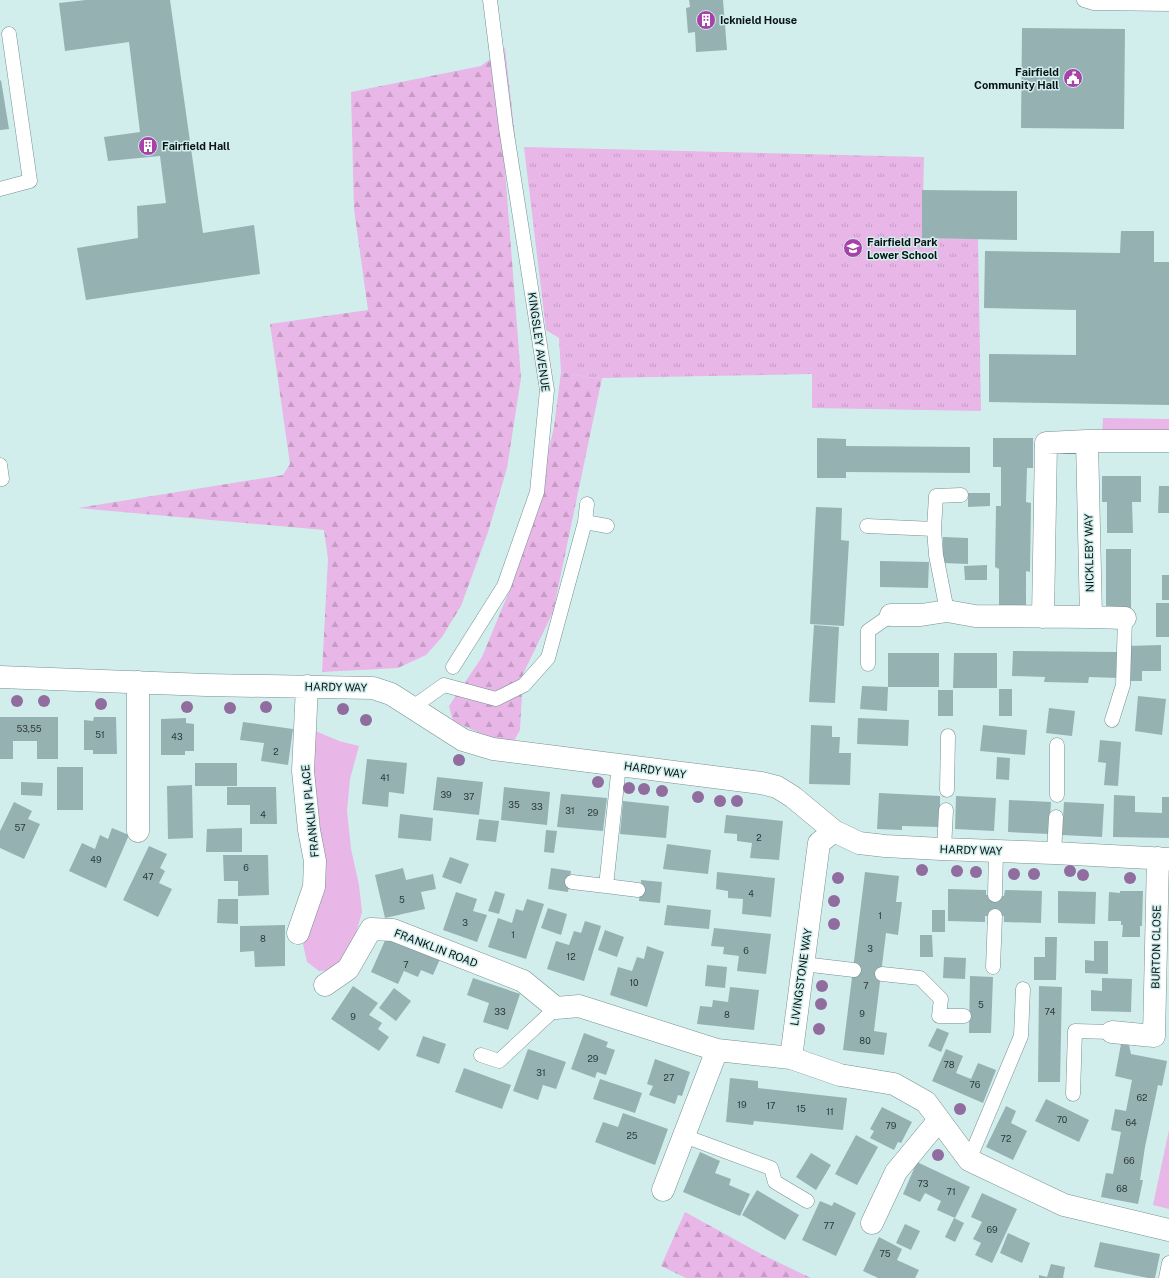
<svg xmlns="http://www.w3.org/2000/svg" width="1169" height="1278" viewBox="0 0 1169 1278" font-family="'Public Sans',sans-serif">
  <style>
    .grass { fill: #e8b6e7 }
    .forest { fill: url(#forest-firs) }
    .park { fill: url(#park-tufts) }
    .building { fill: #96b1b1 }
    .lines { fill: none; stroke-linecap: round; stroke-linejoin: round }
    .lane-casing { stroke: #779191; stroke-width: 15 }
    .street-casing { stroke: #779191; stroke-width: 23 }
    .lane { stroke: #fff; stroke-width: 14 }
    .street { stroke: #fff; stroke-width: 22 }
    .tree { fill: #906d9e }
    .labels { text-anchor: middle; stroke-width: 3; stroke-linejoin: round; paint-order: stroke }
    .number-label { font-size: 9px; fill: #2c3a3a }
    .poi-label { font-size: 11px; font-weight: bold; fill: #091313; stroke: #d1eeed; text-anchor: start }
    .street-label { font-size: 11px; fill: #091313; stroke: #d1eeed }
  </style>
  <defs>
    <pattern id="forest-firs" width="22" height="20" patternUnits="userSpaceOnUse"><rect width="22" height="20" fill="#e8b6e7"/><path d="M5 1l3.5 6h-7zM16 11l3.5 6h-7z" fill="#c69cc5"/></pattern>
    <pattern id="park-tufts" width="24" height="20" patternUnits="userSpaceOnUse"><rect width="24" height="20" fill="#e8b6e7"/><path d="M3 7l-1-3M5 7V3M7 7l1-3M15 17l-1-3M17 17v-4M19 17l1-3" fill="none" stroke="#c69cc5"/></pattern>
  </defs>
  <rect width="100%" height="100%" fill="#d1eeed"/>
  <!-- grass -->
  <path class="grass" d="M1103,418l66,1v22l-67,-5z
    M313,730l26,11 20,5 -9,33 -3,32 4,38 8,36 3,27 -7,25 -10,24 -14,9 -12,1 -12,-9 -4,-18 8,-29z
    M1169,1130v79l-16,-4z"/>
  <!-- forest -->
  <path class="forest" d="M505,48l10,88 -12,8 18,234 -14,90 -19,64 -27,74 -19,31 -16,18 -28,13 -76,4 6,-113 -4,-29 -246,-22 205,-33 7,-11 -20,-140 98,-14 -14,-101 -3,-117 130,-26z
    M561,372l25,5 16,1 -49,234 -30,62 -3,56 -6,11 -21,-2 -40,-18 -4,-15 33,-49 26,-63 26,-82 20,-85z
    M685,1212l78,43 48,23h-125l-25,-12z"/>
  <!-- park -->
  <path class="park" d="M524,147l400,10 -2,81 56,1 3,172 -169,-3v-34l-210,4 -16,-1 -25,-5 -2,-34 -13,-8z"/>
  <!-- building -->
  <path class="building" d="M86,0h84l33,233 51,-8 6,49 -174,26 -9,-52 61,-10 -1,-32 29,-3 -6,-47 -52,5 -4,-24 36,-5 -11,-90 -64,9 -6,-48z
    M689,0h34l4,50 -31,2 -1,-20 -7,1 -2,-25 4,-1z
    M1022,28l103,1 -1,100 -103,-1z
    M1,80l8,49 -9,1v-49z
    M922,190l95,1v49l-95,-2z
    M1121,231h33v31h15v143l-180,-3v-48l87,1v-45l-92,-2 1,-57 135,2z
    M817,438l29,1v7l124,1v26l-124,-1v6h-29z
    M993,438h40v30h-6l-1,34 5,1 -1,69 -4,-1v42l-27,-1v-43l-4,-2 1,-61h5v-39h-8z
    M1102,476h39v26h-9l1,31h-26v-31h-5z
    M1159,486h10v27h-11z
    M968,493h22v13l-22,1z
    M816,507l26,1 -1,32 8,1 -5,85 -34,-2z
    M943,537l25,1v26l-25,-1z
    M1106,549h25v66h-25z
    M880,561l49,1 -1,26 -48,-1z
    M987,565v15h-22l-1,-14z
    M1162,575h7v25h-7z
    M1156,603h13v34h-13z
    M814,625l25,2 -4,76 -26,-1z
    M1161,645v26h-19v10h-15v-35z
    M1013,651l106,1v26l-30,-1 -1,6 -44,-1 1,-5 -33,-1z
    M888,653h51v34h-51z
    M954,653h43v35h-44z
    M862,686l26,1 -1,24 -27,-2z
    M999,689h13v27h-13z
    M938,690h15v26h-15z
    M1138,696l28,3 -4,36 -27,-4z
    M1049,708l26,3 -3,25 -26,-3z
    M0,717h58v42h-21v-18h-24v18h-13z
    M94,717h22l1,37h-24v-4h-9v-30l9,1z
    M186,718v5l8,1v27h-9v4h-24v-36z
    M858,718l51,2 -1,26 -51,-2z
    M243,722l50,7 -5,36 -27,-4 3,-18 -24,-3z
    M811,725l21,1v11h8l-1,16h12l-1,32 -41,-1z
    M983,725l44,5 -2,25 -45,-4z
    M1100,740l21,2 -3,44 -14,-1 2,-22 -8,-1z
    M997,757l13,1 -1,22 -13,-1z
    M367,759l40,4 -3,31 -15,-2 -1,15 -26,-3z
    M195,763h42v23h-42z
    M57,767h26v43h-26z
    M437,777l46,5 -4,33 -46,-5z
    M21,782l22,1 -1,13 -21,-1z
    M192,785l1,53 -25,1 -1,-53z
    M227,787h49l1,37h-27v-19h-23z
    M504,787l46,5 -3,33 -46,-5z
    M879,793l61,3v31l-38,-1v4l-25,-1z
    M561,794l46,4 -4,33 -46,-4z
    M1114,795l21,1v16l27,1v-16h7v41l-56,-1z
    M956,796l40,2 -2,33 -39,-2z
    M1009,800l42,2 -2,32 -41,-2z
    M623,801l46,5 -3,32 -46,-4z
    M14,802l18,9 -4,8 12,5 -16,35 -24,-11v-17z
    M1064,802l40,2 -2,33 -40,-2z
    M400,814l33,4 -2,23 -33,-3z
    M726,815l57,6 -4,39 -29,-2 2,-15 -15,-2v-7l-13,-1z
    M479,819l20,2 -3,21 -20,-2z
    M112,828l17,7 -23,53 -37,-17 13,-28 13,6 5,-14 8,4z
    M242,828v24h-36l1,-23z
    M546,830l11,1 -3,22 -10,-1z
    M667,844l44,6 -3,24 -45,-5z
    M149,846l18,8 -7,14 5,3 -6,12 13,6 -14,28 -35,-17z
    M223,855h45l1,40 -31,1v-15h-14z
    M450,857l19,7 -8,20 -19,-7z
    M403,868l3,12 27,-6 3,15 -15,3 4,17 -40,9 -10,-43z
    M551,868l20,3 -3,21 -20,-3z
    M717,872l58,6 -4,39 -29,-3 1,-15 -15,-1v-7l-12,-2z
    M865,872l34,4 -3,26h6l-4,33 -12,-2 -12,98 13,2 -3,22 -41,-5z
    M641,880l21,2 -2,21 -21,-2z
    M948,889l38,1v5l18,1 1,-6 37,1 -1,32 -37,-1v-6h-19v6l-37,-1z
    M495,891l10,3 -6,20 -11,-3z
    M1058,891l38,1 -1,32 -37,-1z
    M1120,891h23l-1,35h-2v11h-18l1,-12h-2v-4h-13l1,-29 11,1z
    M456,892l21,7 -4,12 14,4 -10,27 -34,-12z
    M218,899h20v25l-21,-1z
    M527,899l17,5 -18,55 -38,-12 10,-29 14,5 4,-14 7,2z
    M667,905l44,5 -2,19 -45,-4z
    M548,908l19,6 -6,21 -20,-7z
    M932,910h13v22h-13z
    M585,921l16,5 -17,55 -37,-12 9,-28 13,4 5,-14 7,2z
    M285,925v41l-30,1 -1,-16 -14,1v-26z
    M714,928l57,6 -5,40 -29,-3 2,-15 -16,-2 1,-7 -13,-1z
    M605,930l19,7 -7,20 -19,-7z
    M920,935h12l1,22h-13z
    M387,936l53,23 -7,16 -12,-5 -3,7 -14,-6 -6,13 -27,-12z
    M1045,937h12l-1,43h-22v-23h11z
    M1094,941h14v33l-23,-1v-13l9,1z
    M647,946l17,6 -17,55 -37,-12 8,-28 14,4 5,-14 7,2z
    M944,957l22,1 -1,21 -22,-1z
    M707,965l20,2 -2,21 -20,-2z
    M970,976l23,1 -2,56h-22z
    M473,978l47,16 -12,36 -25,-8 6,-19 -22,-8z
    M1102,978l30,1 -1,33 -40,-1v-21l11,1z
    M353,986l25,17 -9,12 13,8 -4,6 11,8 -10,14 -48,-32z
    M1039,986l23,1 -2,95h-22z
    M730,987l29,3 -5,40 -57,-6 3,-18 12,1 1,-7 15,2z
    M394,988l17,13 -15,20 -17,-13z
    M937,1028l12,5 -8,19 -13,-6z
    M584,1033l24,9 -2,5 9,3 -9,25 -9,-3 -2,6 -24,-9z
    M423,1036l23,8 -7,20 -23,-8z
    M1121,1044l8,1 2,9 36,7 -5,25 -4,-1 -13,62 -5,33h3l-5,24 -37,-7 5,-24 7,1 8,-42 -10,-2 4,-21 11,2 6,-31 -17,-4z
    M528,1049l38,13 -10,27 -13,-4 -5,15 -25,-9z
    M946,1049l17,7 -7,17 15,6 7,-16 18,7 -13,33 -51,-22z
    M655,1059l35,13 -8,24 -4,-1 -3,9 -26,-9 4,-9 -6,-2z
    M464,1068l47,17 -9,24 -47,-17z
    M730,1078l28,3v7l89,10 -4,32 -89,-9 -1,4 -27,-3z
    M600,1079l42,14 -7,20 -42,-14z
    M1046,1099l43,21 -10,22 -44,-21z
    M1006,1106l10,5 -5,12 16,8 -14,29 -27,-13z
    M882,1107l30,15 -11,21 -3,-1 -4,8 -24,-12 4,-7 -4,-2z
    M623,1113l45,16 -13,36 -60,-23 8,-20 15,5z
    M856,1135l22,12 -21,38 -22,-11z
    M700,1152l20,9 -5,12 16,6 -2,6 21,9 -10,22 -57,-24z
    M811,1153l20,12 -15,25 -20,-13z
    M917,1162l53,25 -15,31 -18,-8 4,-9 -16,-8 -5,9 -17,-8z
    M757,1190l42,25 -14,25 -43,-25z
    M982,1193l35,16 -25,54 -17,-8 6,-12 -8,-4 9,-17 -11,-5z
    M820,1201l12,5 2,-4 22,11 -20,43 -34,-16z
    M954,1218l10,5 -9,19 -10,-5z
    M905,1224l15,7 -9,19 -15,-7z
    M1008,1233l22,10 -8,20 -22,-10z
    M879,1237l23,12 -5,11 22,10 -4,8h-37l-15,-7z
    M1100,1242l60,12 -5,24h-7l-54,-11z
    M1051,1264l14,3 -2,11h-24v-3l8,2z"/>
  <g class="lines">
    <defs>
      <path id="lane" d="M1084,0l10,3 75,1
        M0,189l30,-8 -21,-147
        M0,465l2,14
        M585,522l22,4
        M867,526l67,3
        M947,611l-11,-56 -2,-26 2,-33 25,-1
        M868,664v-33l23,-16
        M453,667l51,-81 33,-94 10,-102 -41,-262 -16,-128
        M413,707l31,-22 52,14 28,-14 24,-27 37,-136 2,-18
        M1112,720l11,-35 2,-67
        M947,790l1,-54
        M1057,795v-50
        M944,849l2,-39
        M1054,853l2,-36
        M572,882l34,4 13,-121
        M606,886l32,4
        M995,895l1,-44
        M803,964l51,6
        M993,967l2,-51
        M882,974l38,4 21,21 -2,17h25
        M481,1055l18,6 57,-53
        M1073,1094l2,-63 37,1
        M684,1136l87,32 4,14 32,19
        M969,1160l52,-124 2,-47
        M1166,1278l3,-15"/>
      <path id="street" d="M891,615h30l26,-4 28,5 116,1 -4,-176h82
        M1043,617l3,-174 41,-2
        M1091,617l34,1
        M0,677l206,8 167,3 18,6 72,46 30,9 268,34 16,4 16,10 41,34 25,12 26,3 56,3 113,4 115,6
        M138,831v-149
        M298,933l16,-46 1,-26 -6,-31 -6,-59 4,-85
        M325,985l23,-16 23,-40 22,1 130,51 33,27 23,-2 138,44 74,8 49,17 54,9 32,18 43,58 95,45 105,25
        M1112,1032l42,4 4,-178
        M791,1058l28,-215 15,-12
        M663,1190l54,-140
        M872,1223l24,-51 43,-52"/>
    </defs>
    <!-- lane casing -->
    <use href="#lane" class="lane-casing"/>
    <!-- street casing -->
    <use href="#street" class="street-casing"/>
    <!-- lane -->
    <use href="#lane" class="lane"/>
    <!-- street -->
    <use href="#street" class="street"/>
  </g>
  <!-- trees -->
  <g class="tree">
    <circle cx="17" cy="701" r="6"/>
    <circle cx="44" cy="701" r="6"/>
    <circle cx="101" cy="704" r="6"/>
    <circle cx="187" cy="707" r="6"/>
    <circle cx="266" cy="707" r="6"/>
    <circle cx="230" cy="708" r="6"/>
    <circle cx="343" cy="709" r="6"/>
    <circle cx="366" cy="720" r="6"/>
    <circle cx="459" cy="760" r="6"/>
    <circle cx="598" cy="782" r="6"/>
    <circle cx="629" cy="788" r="6"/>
    <circle cx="644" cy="789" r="6"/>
    <circle cx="662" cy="791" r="6"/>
    <circle cx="698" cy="797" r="6"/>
    <circle cx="720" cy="801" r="6"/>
    <circle cx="737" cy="801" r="6"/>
    <circle cx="922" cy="870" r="6"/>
    <circle cx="957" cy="871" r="6"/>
    <circle cx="1070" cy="871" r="6"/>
    <circle cx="976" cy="872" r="6"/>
    <circle cx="1014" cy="874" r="6"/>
    <circle cx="1034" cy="874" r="6"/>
    <circle cx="1083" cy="875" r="6"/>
    <circle cx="838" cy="878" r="6"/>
    <circle cx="1130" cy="878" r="6"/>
    <circle cx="834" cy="901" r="6"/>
    <circle cx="834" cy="924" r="6"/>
    <circle cx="822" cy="986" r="6"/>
    <circle cx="821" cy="1004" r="6"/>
    <circle cx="819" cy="1029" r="6"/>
    <circle cx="960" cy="1109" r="6"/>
    <circle cx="938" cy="1155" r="6"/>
  </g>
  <!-- icons -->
  <defs>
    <symbol id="building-disc" viewBox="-11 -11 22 22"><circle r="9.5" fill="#a642a8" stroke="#d1eeed"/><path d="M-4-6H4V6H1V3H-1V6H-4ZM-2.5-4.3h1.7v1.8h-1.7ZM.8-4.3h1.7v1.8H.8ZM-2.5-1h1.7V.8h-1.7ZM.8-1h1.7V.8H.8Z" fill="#fff"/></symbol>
    <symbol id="civic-disc" viewBox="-11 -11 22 22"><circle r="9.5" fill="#a642a8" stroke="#d1eeed"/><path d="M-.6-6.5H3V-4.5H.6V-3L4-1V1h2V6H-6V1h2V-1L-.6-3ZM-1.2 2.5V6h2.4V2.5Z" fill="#fff"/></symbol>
    <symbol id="school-disc" viewBox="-11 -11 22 22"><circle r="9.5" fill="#a642a8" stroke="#d1eeed"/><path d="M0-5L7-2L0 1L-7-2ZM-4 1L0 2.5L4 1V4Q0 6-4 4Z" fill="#fff"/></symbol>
  </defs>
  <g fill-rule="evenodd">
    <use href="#building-disc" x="695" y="9" width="22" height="22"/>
    <use href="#civic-disc" x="1062" y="67" width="22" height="22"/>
    <use href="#building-disc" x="137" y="135" width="22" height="22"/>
    <use href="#school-disc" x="842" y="237" width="22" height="22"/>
  </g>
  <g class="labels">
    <!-- number labels -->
    <g class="number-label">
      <text x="29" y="732">53,55</text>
      <text x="100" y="738">51</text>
      <text x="177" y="740">43</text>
      <text x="276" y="755">2</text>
      <text x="385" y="781">41</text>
      <text x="446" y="798">39</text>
      <text x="469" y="800">37</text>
      <text x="514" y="808">35</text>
      <text x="537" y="810">33</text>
      <text x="570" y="814">31</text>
      <text x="593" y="816">29</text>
      <text x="263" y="818">4</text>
      <text x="20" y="831">57</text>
      <text x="759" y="841">2</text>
      <text x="96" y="863">49</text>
      <text x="246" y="871">6</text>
      <text x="148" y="880">47</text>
      <text x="751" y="897">4</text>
      <text x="402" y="903">5</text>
      <text x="880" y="919">1</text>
      <text x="465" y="926">3</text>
      <text x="513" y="938">1</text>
      <text x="263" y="942">8</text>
      <text x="870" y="952">3</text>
      <text x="746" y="954">6</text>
      <text x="571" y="960">12</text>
      <text x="406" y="968">7</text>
      <text x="634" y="986">10</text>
      <text x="866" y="989">7</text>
      <text x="981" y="1008">5</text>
      <text x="500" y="1015">33</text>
      <text x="1050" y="1015">74</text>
      <text x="862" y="1017">9</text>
      <text x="727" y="1018">8</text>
      <text x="353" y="1020">9</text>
      <text x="865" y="1044">80</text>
      <text x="593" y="1062">29</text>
      <text x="949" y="1068">78</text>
      <text x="541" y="1076">31</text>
      <text x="669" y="1081">27</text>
      <text x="975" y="1088">76</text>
      <text x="1142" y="1101">62</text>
      <text x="742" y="1108">19</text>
      <text x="771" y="1109">17</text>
      <text x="801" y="1112">15</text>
      <text x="830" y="1115">11</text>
      <text x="1062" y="1123">70</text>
      <text x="1131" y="1126">64</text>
      <text x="891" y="1129">79</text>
      <text x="632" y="1139">25</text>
      <text x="1006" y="1142">72</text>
      <text x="1129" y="1164">66</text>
      <text x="923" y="1187">73</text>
      <text x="1122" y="1192">68</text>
      <text x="951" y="1195">71</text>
      <text x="829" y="1229">77</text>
      <text x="992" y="1233">69</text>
      <text x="885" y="1257">75</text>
    </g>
    <!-- poi labels -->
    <g class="poi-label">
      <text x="720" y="24">Icknield House</text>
      <text x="1059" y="76" text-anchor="end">Fairfield<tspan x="1059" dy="13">Community Hall</tspan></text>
      <text x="162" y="150">Fairfield Hall</text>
      <text x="867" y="246">Fairfield Park<tspan x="867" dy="13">Lower School</tspan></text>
    </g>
    <!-- street labels -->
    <g class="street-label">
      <text transform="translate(539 342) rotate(82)" y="4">KINGSLEY AVENUE</text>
      <text transform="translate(1089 553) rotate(-91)" y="4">NICKLEBY WAY</text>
      <text transform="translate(336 687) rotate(1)" y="4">HARDY WAY</text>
      <text transform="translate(655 770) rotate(8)" y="4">HARDY WAY</text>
      <text transform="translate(310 811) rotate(-96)" y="4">FRANKLIN PLACE</text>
      <text transform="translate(971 850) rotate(2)" y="4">HARDY WAY</text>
      <text transform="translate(1156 947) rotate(-89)" y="4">BURTON CLOSE</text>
      <text transform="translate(436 948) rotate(21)" y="4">FRANKLIN ROAD</text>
      <text transform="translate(801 977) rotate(-82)" y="4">LIVINGSTONE WAY</text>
    </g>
  </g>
</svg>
